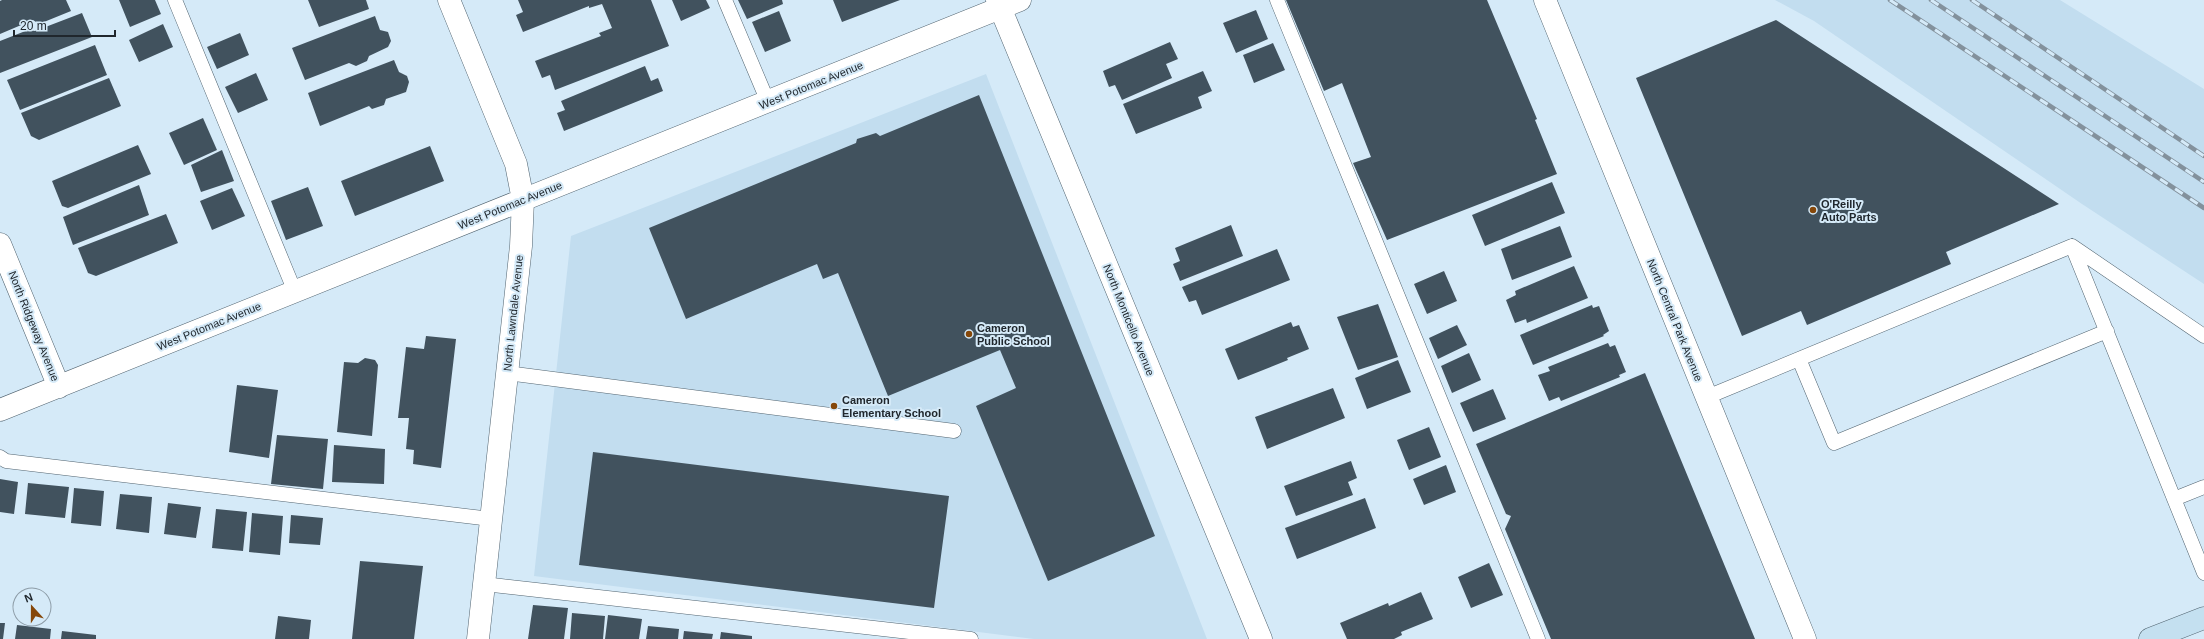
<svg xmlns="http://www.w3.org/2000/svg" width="2204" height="639" viewBox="0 0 2204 639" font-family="Arial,sans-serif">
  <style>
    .built { fill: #c2ddef }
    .building { fill: #41525e }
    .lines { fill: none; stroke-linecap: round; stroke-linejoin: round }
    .service-casing { stroke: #526470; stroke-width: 15 }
    .minor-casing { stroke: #526470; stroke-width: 23 }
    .tertiary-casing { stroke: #526470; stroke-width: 23 }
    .secondary-casing { stroke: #526470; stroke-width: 23 }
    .service { stroke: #fff; stroke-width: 14 }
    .minor { stroke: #fff; stroke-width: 22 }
    .tertiary { stroke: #fff; stroke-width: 22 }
    .secondary { stroke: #c4e0f0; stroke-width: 22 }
    .rail-casing { stroke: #83919c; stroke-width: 4.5 }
    .rail { stroke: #d5eaf8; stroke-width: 3; stroke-dasharray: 9; stroke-linecap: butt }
    .poi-dot { fill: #854709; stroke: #d5eaf8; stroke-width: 1.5 }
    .labels { text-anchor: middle; stroke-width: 4; stroke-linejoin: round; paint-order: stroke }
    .street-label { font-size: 11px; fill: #20272d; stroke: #d5eaf8 }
    .poi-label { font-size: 11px; font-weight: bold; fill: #20272d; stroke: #d5eaf8; text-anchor: start }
  </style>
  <rect width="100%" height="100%" fill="#d5eaf8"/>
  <!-- built -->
  <path class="built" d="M1775,0h285l144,89v195l-122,-80 -268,-183z
    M986,74l221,565h-173l-500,-63 37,-340z"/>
  <!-- building -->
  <path class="building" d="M2,0h64l5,11 -32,13 -6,-4 -33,14v-33z
    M119,0h36l6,14 -31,13z
    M308,0h58l3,9 -50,18z
    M518,0h133l18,46 -114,44 -5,-15 -8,3 -7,-17 66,-25 -2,-3 13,-5 -10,-24 -13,4v-2l-66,26 -7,-17 7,-3z
    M672,0h34l4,8 -29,13z
    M738,0h44l1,4 -36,15z
    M833,0h67l-58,22z
    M1286,0h201l50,119 -2,1 22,54 -170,66 -34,-77 18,-6 -29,-74 -18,8z
    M1256,10l12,29 -32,14 -13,-30z
    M779,11l12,30 -26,11 -13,-30z
    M82,13l10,24 -92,36v-32l28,-11 7,1z
    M375,16l5,14 8,2 3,9 -3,6 -19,9 -2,5 -11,5 -7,-3 -44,17 -13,-32z
    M1776,20l283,184 -113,48 5,12 -144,61 -6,-14 -59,25 -106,-258z
    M163,24l10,23 -34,15 -10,-22z
    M240,33l9,22 -32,14 -10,-22z
    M1170,42l8,17 -12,5 6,14 -50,22 -7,-15 -6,2 -6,-16z
    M1273,43l12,27 -31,13 -11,-28z
    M95,45l12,30 -87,35 -13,-30z
    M394,60l5,12 8,4 2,6 -3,10 -20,7 -2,6 -12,4 -3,-3 -49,20 -12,-33z
    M645,66l6,15 7,-3 5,13 -99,40 -7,-18 8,-3 -4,-9z
    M1203,71l9,20 -14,6 4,11 -66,26 -13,-30z
    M256,73l12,27 -30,13 -13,-26z
    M109,78l12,28 -82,34 -8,-4 -10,-23z
    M979,95l176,441 -107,45 -72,-175 40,-18 -16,-38 -112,46 -50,-123 -15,6 -6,-15 -131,55 -37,-91 207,-85 1,-4 19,-6 4,3z
    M203,118l14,32 -33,15 -15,-32z
    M138,145l13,29 -83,34 -6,-2 -10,-25z
    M430,146l14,35 -89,35 -14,-35z
    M222,150l12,31 -33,11 -10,-27z
    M1552,182l13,31 -80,33 -13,-31z
    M139,185l10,30 -76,30 -10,-28z
    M308,187l15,39 -37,14 -15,-39z
    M232,188l13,28 -33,14 -12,-29z
    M166,214l12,29 -82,33 -8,-3 -10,-25z
    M1231,225l12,31 -63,25 -7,-17 7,-3 -5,-13z
    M1560,226l12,31 -60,23 -11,-31z
    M1277,249l13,31 -88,35 -6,-15 -7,2 -7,-15z
    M1574,266l14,32 -61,25 -1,-4 -11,4 -9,-23 10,-5 -1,-4z
    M1444,271l13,30 -30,13 -13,-30z
    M1378,304l20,53 -40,13 -21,-53z
    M1592,305l1,3 6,-2 10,25 -6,4 1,1 -71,29 -13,-30z
    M1291,322l2,5 6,-2 10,24 -22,9 1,2 -50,20 -13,-31z
    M1457,325l10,20 -29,14 -9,-21z
    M426,336l30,3 -15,129 -28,-4 1,-14 -8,-1 3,-31h-11l8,-71 18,2z
    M1608,343l2,4 5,-2 11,27 -7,3 1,2 -59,24 -2,-4 -10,4 -11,-26 12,-4 -2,-4z
    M1469,353l12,27 -29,13 -11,-27z
    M365,358l10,2 3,5 -6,71 -35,-4 7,-70 14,1z
    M1398,360l13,32 -44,17 -12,-31z
    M1645,373l110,266h-204l-46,-110 6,-13 -5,-2 -30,-70z
    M237,385l41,5 -9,68 -40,-6z
    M1333,388l12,30 -78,31 -12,-32z
    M1493,389l13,30 -33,13 -13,-29z
    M1429,427l12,30 -32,13 -12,-30z
    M277,435l51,4 -5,50 -52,-5z
    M334,445l51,4 -1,35 -52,-2z
    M593,452l356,44 -15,112 -355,-43z
    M1351,461l6,17 -9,4 5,13 -57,21 -12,-30z
    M1446,465l10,27 -32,13 -11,-26z
    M0,479l18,3 -4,32 -14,-2z
    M28,483l41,4 -4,31 -40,-4z
    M74,488l30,3 -3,35 -30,-3z
    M120,494l32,3 -3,36 -33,-4z
    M1365,498l11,30 -79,31 -12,-31z
    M168,503l33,4 -5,31 -32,-4z
    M216,509l31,3 -4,39 -31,-3z
    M252,513l31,3 -3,39 -31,-3z
    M291,515l32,3 -3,27 -31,-2z
    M360,561l63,5 -9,73h-62z
    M1489,563l14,32 -32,13 -13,-31z
    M1421,592l12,27 -32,13 1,3 -8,4h-47l-7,-16 48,-20 1,3z
    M533,605l35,3 -4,31h-36z
    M572,613l33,3 -2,23h-33z
    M608,615l34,4 -3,20h-34z
    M278,616l33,4 -2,19h-34z
    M0,623h5l-2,16h-3z
    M17,625l34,4 -1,10h-35z
    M648,626l31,3 -1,10h-32z
    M62,631l34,4v4h-35z
    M684,631l29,3 -1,5h-29z
    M721,632l31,4v3h-32z"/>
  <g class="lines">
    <defs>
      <path id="service" d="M175,0l120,292
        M725,0l43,102
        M1277,0l261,639
        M2072,246l132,327
        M2072,246l132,90
        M1799,359l35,84 273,-112
        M507,373l447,58
        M1707,397l365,-151
        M0,457l6,4 485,58
        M2174,499l30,-12
        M484,584l487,55"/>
      <path id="minor" d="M449,0l67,164 7,36 -2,46 -43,393
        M997,0l264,639
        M0,244l59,143
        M0,410l1020,-410"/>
      <path id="tertiary" d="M1545,0l260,639"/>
      <path id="secondary" d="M2150,639l54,-21"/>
    </defs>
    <!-- service casing -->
    <use href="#service" class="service-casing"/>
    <!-- minor casing -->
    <use href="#minor" class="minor-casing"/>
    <!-- tertiary casing -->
    <use href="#tertiary" class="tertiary-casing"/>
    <!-- secondary casing -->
    <use href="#secondary" class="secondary-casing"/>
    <!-- service -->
    <use href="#service" class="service"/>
    <!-- minor -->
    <use href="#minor" class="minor"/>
    <!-- tertiary -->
    <use href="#tertiary" class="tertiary"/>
    <!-- secondary -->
    <use href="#secondary" class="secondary"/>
    <defs>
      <path id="rail" d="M1890,0l314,208
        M1931,0l273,182
        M1972,0l232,156"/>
    </defs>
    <!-- rail casing -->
    <use href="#rail" class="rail-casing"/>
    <!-- rail -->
    <use href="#rail" class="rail"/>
  </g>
  <!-- markers -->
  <g class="poi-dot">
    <circle cx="1813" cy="210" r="4"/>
    <circle cx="969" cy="334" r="4"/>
    <circle cx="834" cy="406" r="4"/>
  </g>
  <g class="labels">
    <!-- street labels -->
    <g class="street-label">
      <text transform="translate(811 85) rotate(-22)" y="4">West Potomac Avenue</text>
      <text transform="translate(510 205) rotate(-22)" y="4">West Potomac Avenue</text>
      <text transform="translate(513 313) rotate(-84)" y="4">North Lawndale Avenue</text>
      <text transform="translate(1129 320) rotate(68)" y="4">North Monticello Avenue</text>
      <text transform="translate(1675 320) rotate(68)" y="4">North Central Park Avenue</text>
      <text transform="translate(34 326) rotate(68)" y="4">North Ridgeway Avenue</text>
      <text transform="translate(209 326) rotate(-22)" y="4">West Potomac Avenue</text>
    </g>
    <!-- poi labels -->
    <g class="poi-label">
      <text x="1821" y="208">O'Reilly<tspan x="1821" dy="13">Auto Parts</tspan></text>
      <text x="977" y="332">Cameron<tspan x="977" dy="13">Public School</tspan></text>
      <text x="842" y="404">Cameron<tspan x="842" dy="13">Elementary School</tspan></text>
    </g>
  </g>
  <!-- north arrow -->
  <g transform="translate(32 607) rotate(339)"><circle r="19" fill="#d5eaf8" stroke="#8d9ca7"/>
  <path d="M0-3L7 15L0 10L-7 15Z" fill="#854709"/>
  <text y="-6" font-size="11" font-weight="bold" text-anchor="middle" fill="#20272d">N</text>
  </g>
  <!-- scale -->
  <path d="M14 30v6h101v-6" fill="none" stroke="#20272d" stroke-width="2"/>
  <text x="20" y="30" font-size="12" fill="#20272d" stroke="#d5eaf8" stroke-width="3" paint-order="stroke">20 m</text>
</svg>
